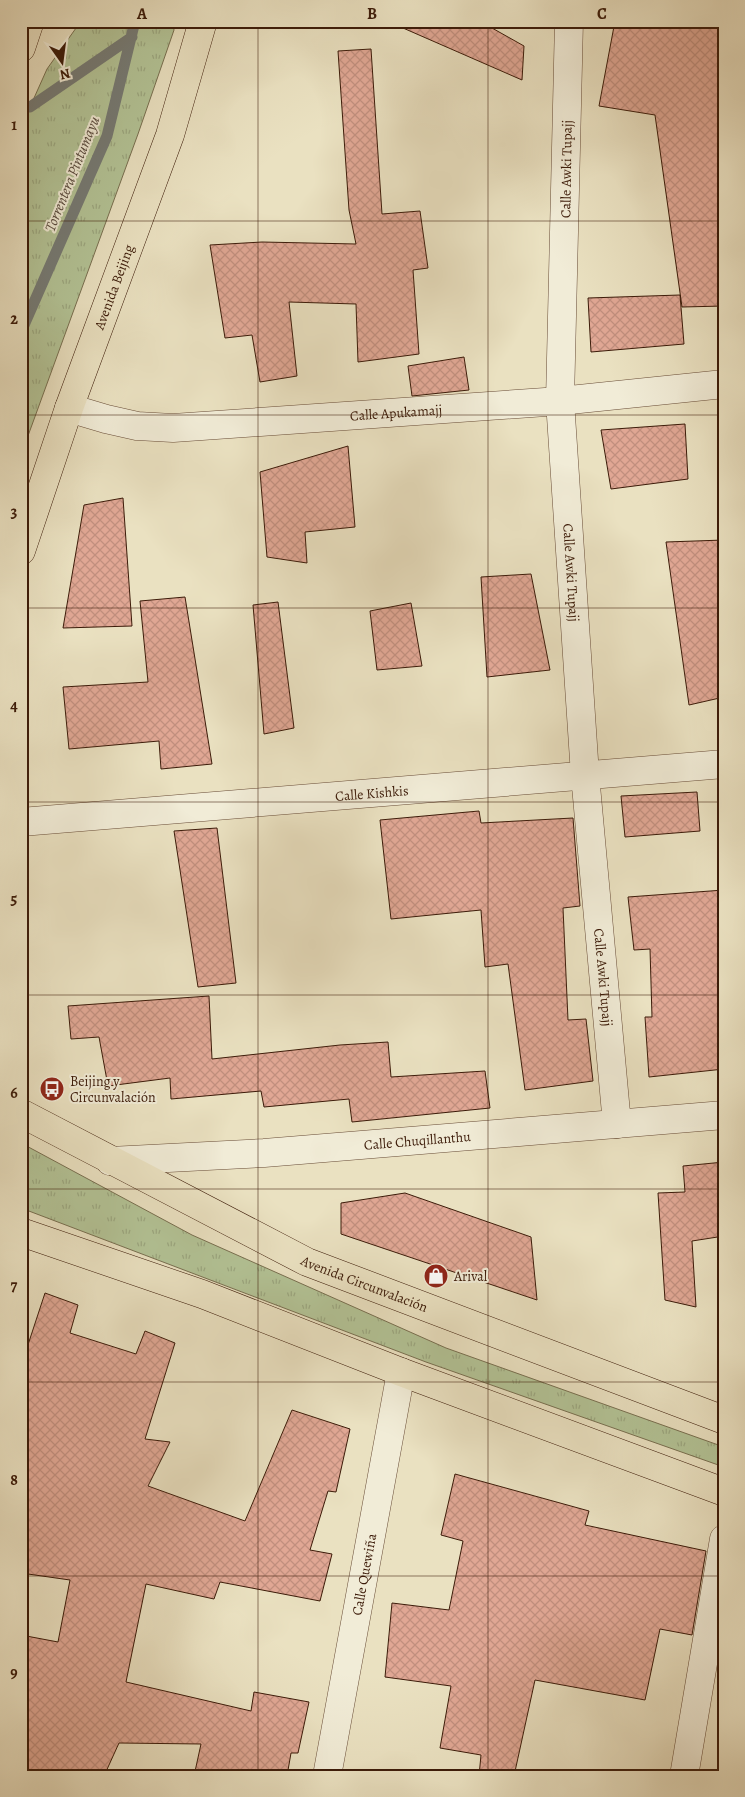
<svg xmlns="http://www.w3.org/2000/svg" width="745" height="1797" viewBox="0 0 745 1797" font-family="Alegreya,serif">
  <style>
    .grass { fill: url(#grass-tufts); stroke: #786f50 }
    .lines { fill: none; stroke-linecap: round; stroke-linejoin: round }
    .stream { stroke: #767b75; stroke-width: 11 }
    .building { fill: url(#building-cross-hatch); stroke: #3c1b09 }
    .minor-casing { stroke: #684c37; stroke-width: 29 }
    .major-casing { stroke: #3c1b09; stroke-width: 29 }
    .minor { stroke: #f1ecd7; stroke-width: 28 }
    .major { stroke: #eae1c1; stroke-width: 28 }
    .grid { fill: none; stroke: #3c1b09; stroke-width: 1; stroke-opacity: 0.55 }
    .labels { text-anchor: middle; stroke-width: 4; stroke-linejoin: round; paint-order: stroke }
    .street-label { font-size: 14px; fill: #3c1b09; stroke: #f1ecd7 }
    .poi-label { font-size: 14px; fill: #3c1b09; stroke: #f1ecd7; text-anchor: start }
    .water-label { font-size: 15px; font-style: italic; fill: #594b3f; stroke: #f1ecd7 }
    .neatline { fill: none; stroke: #3c1b09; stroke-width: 2 }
    .grid-label { font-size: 16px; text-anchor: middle; font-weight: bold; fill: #3c1b09 }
  </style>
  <defs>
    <pattern id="grass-tufts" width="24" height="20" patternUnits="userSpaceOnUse" patternTransform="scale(1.25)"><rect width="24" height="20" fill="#b3c396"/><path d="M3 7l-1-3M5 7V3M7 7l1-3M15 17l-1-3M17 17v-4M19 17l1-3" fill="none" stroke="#9ba780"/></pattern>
    <pattern id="building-cross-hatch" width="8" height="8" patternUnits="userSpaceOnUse" patternTransform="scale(1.25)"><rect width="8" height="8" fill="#e0a794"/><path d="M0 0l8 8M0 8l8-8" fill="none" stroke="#c18f7e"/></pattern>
  </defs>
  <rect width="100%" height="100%" fill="#eae1c1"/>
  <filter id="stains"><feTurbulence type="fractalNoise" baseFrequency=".004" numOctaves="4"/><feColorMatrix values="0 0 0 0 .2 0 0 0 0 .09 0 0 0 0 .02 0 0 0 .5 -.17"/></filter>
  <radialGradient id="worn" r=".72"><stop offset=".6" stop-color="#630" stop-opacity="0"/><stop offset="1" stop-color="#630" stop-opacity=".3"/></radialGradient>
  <!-- grass -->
  <path class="grass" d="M81,21h92l1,9 -36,104 -117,321v-320l9,-28 17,-38z
    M21,1143l171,92 254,113 278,99v20l-298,-105 -405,-154z"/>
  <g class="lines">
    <!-- stream -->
    <path class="stream" d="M30,107l102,-70
      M21,332l86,-196 28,-115"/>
  </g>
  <!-- building -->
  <path class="building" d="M387,21h104l1,7 32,18 -2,34z
    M615,21h108l-2,25 3,1v259l-42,1 -27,-192 -56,-9z
    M371,49l11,165 38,-3 8,57 -15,2 6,84 -61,8 -2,-58 -67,-2 8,74 -37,6 -8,-47 -27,3 -15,-93 52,-3 94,2 -7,-34 -11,-159z
    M680,295l4,49 -93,8 -3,-54z
    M464,357l5,33 -57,6 -4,-30z
    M685,424l3,55 -77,10 -10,-59z
    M348,446l7,81 -50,5 2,31 -40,-6 -7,-85z
    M123,498l9,128 -69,2 21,-123z
    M724,540v157l-35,8 -23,-163z
    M531,574l19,96 -63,7 -6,-100z
    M185,597l27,167 -51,5 -2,-28 -90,8 -6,-62 85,-5 -8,-81z
    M278,602l16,126 -30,6 -11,-129z
    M411,603l11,63 -45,4 -7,-59z
    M697,792l3,39 -75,6 -4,-41z
    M479,811l2,12 92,-5 7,88 -17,2 5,112 18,-1 7,62 -68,9 -17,-126 -23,3 -4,-57 -90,9 -11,-99z
    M217,828l19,155 -38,4 -24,-156z
    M724,890v179l-75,8 -4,-60h7l-2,-68 -16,1 -6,-53z
    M209,996l3,63 128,-14 48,-3 3,35 94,-6 5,37 -138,14 -3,-23 -85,8 -3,-16 -90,8 -1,-21 -62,8 -9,-49 -28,2 -3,-33z
    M724,1162v74l-32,5 4,66 -31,-7 -7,-107 27,-1 -2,-26z
    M405,1193l126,44 6,63 -196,-66v-31z
    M45,1293l33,12 -8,28 66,21 9,-23 30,12 -30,96 25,3 -22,44 97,35 47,-111 58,19 -14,63 -8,-1 -18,59 22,4 -12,47 -100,-19 -6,17 -68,-15 -20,98 125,29 3,-19 55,10 -11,51h-7l-4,23h-93l7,-32 -82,-1 -15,33h-83v-141l37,7 12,-62 -49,-7v-207z
    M455,1474l134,37 -4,14 121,26 -14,84 -32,-6 -15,71 -110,-20 -21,96h-35l2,-21 -41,-7 11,-62 -66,-9 7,-74 57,7 14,-69 -22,-6z"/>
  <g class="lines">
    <defs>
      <g id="minor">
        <path id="s1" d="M569,21l-9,380 25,374 32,349"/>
        <path id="s2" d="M69,408l37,11 31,7 36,2 387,-27 164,-17"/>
        <path id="s3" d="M21,822l703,-58"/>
        <path id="s4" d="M110,1161l154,-8 460,-38"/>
        <path id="s5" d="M327,1776l74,-404"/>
        <path d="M684,1776l40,-237"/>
      </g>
      <g id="major">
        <path d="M21,48l9,-27"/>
        <path id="s6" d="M21,551l48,-143 101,-273 33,-114"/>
        <path id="s7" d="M21,1113l286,149 417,158"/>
        <path d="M21,1232l181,62 199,78 323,120"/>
      </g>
    </defs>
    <!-- minor casing -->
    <use href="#minor" class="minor-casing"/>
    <!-- major casing -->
    <use href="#major" class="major-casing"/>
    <!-- minor -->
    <use href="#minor" class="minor"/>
    <!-- major -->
    <use href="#major" class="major"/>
  </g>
  <!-- grid -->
  <path class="grid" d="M258,21v1755M488,21v1755M21,221h703M21,415h703M21,608h703M21,802h703M21,995h703M21,1189h703M21,1382h703M21,1576h703"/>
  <!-- icons -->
  <defs>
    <symbol id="bus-disc" viewBox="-11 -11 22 22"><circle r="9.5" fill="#8f2418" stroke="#f1ecd7"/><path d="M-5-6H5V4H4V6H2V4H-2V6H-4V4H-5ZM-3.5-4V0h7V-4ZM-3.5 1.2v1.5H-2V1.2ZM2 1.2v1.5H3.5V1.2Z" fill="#fff"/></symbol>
    <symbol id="shop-disc" viewBox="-11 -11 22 22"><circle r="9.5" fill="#8f2418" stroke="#f1ecd7"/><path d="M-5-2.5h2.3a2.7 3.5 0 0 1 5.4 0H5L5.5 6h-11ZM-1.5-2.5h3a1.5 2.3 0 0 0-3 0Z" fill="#fff"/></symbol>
  </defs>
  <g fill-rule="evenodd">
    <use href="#bus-disc" x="38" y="1075" width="28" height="28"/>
    <use href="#shop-disc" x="422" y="1262" width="28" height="28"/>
  </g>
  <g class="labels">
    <!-- street labels -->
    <g class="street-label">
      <text transform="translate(566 169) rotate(-89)" y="5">Calle Awki Tupajj</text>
      <text dy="5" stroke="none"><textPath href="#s6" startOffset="280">Avenida Beijing</textPath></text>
      <text dy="5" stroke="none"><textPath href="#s2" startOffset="330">Calle Apukamajj</textPath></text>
      <text dy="5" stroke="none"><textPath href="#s1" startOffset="552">Calle Awki Tupajj</textPath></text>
      <text dy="5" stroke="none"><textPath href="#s3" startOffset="352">Calle Kishkis</textPath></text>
      <text dy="5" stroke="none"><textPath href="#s1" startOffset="958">Calle Awki Tupajj</textPath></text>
      <text dy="5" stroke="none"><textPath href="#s4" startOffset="308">Calle Chuqillanthu</textPath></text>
      <text dy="5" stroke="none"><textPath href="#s7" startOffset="384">Avenida Circunvalación</textPath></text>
      <text dy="5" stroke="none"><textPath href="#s5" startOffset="205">Calle Quewiña</textPath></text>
    </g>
    <!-- poi labels -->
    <g class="poi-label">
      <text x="70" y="1086">Beijing y<tspan x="70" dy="16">Circunvalación</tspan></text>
      <text x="454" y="1281">Arival</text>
    </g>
    <!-- water labels -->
    <g class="water-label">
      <text transform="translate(72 174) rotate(-68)" y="5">Torrentera Pintumayu</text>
    </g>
  </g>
  <!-- margin -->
  <rect width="745" height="1797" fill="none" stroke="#eae1c1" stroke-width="55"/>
  <!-- north arrow -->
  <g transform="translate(62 62) rotate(166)" stroke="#f1ecd7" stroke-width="4" paint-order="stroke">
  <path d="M0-4L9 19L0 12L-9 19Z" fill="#3c1b09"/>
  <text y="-8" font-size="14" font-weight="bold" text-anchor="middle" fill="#3c1b09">N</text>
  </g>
  <rect x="28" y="28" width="690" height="1742" class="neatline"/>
  <g class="grid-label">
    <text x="142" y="19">A</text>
    <text x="372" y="19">B</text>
    <text x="602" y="19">C</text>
    <text x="14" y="130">1</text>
    <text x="14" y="324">2</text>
    <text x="14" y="517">3</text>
    <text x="14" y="711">4</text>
    <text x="14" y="904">5</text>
    <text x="14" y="1098">6</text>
    <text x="14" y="1291">7</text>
    <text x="14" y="1485">8</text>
    <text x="14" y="1678">9</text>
  </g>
  <rect width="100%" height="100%" filter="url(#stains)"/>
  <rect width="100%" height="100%" fill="url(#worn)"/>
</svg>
